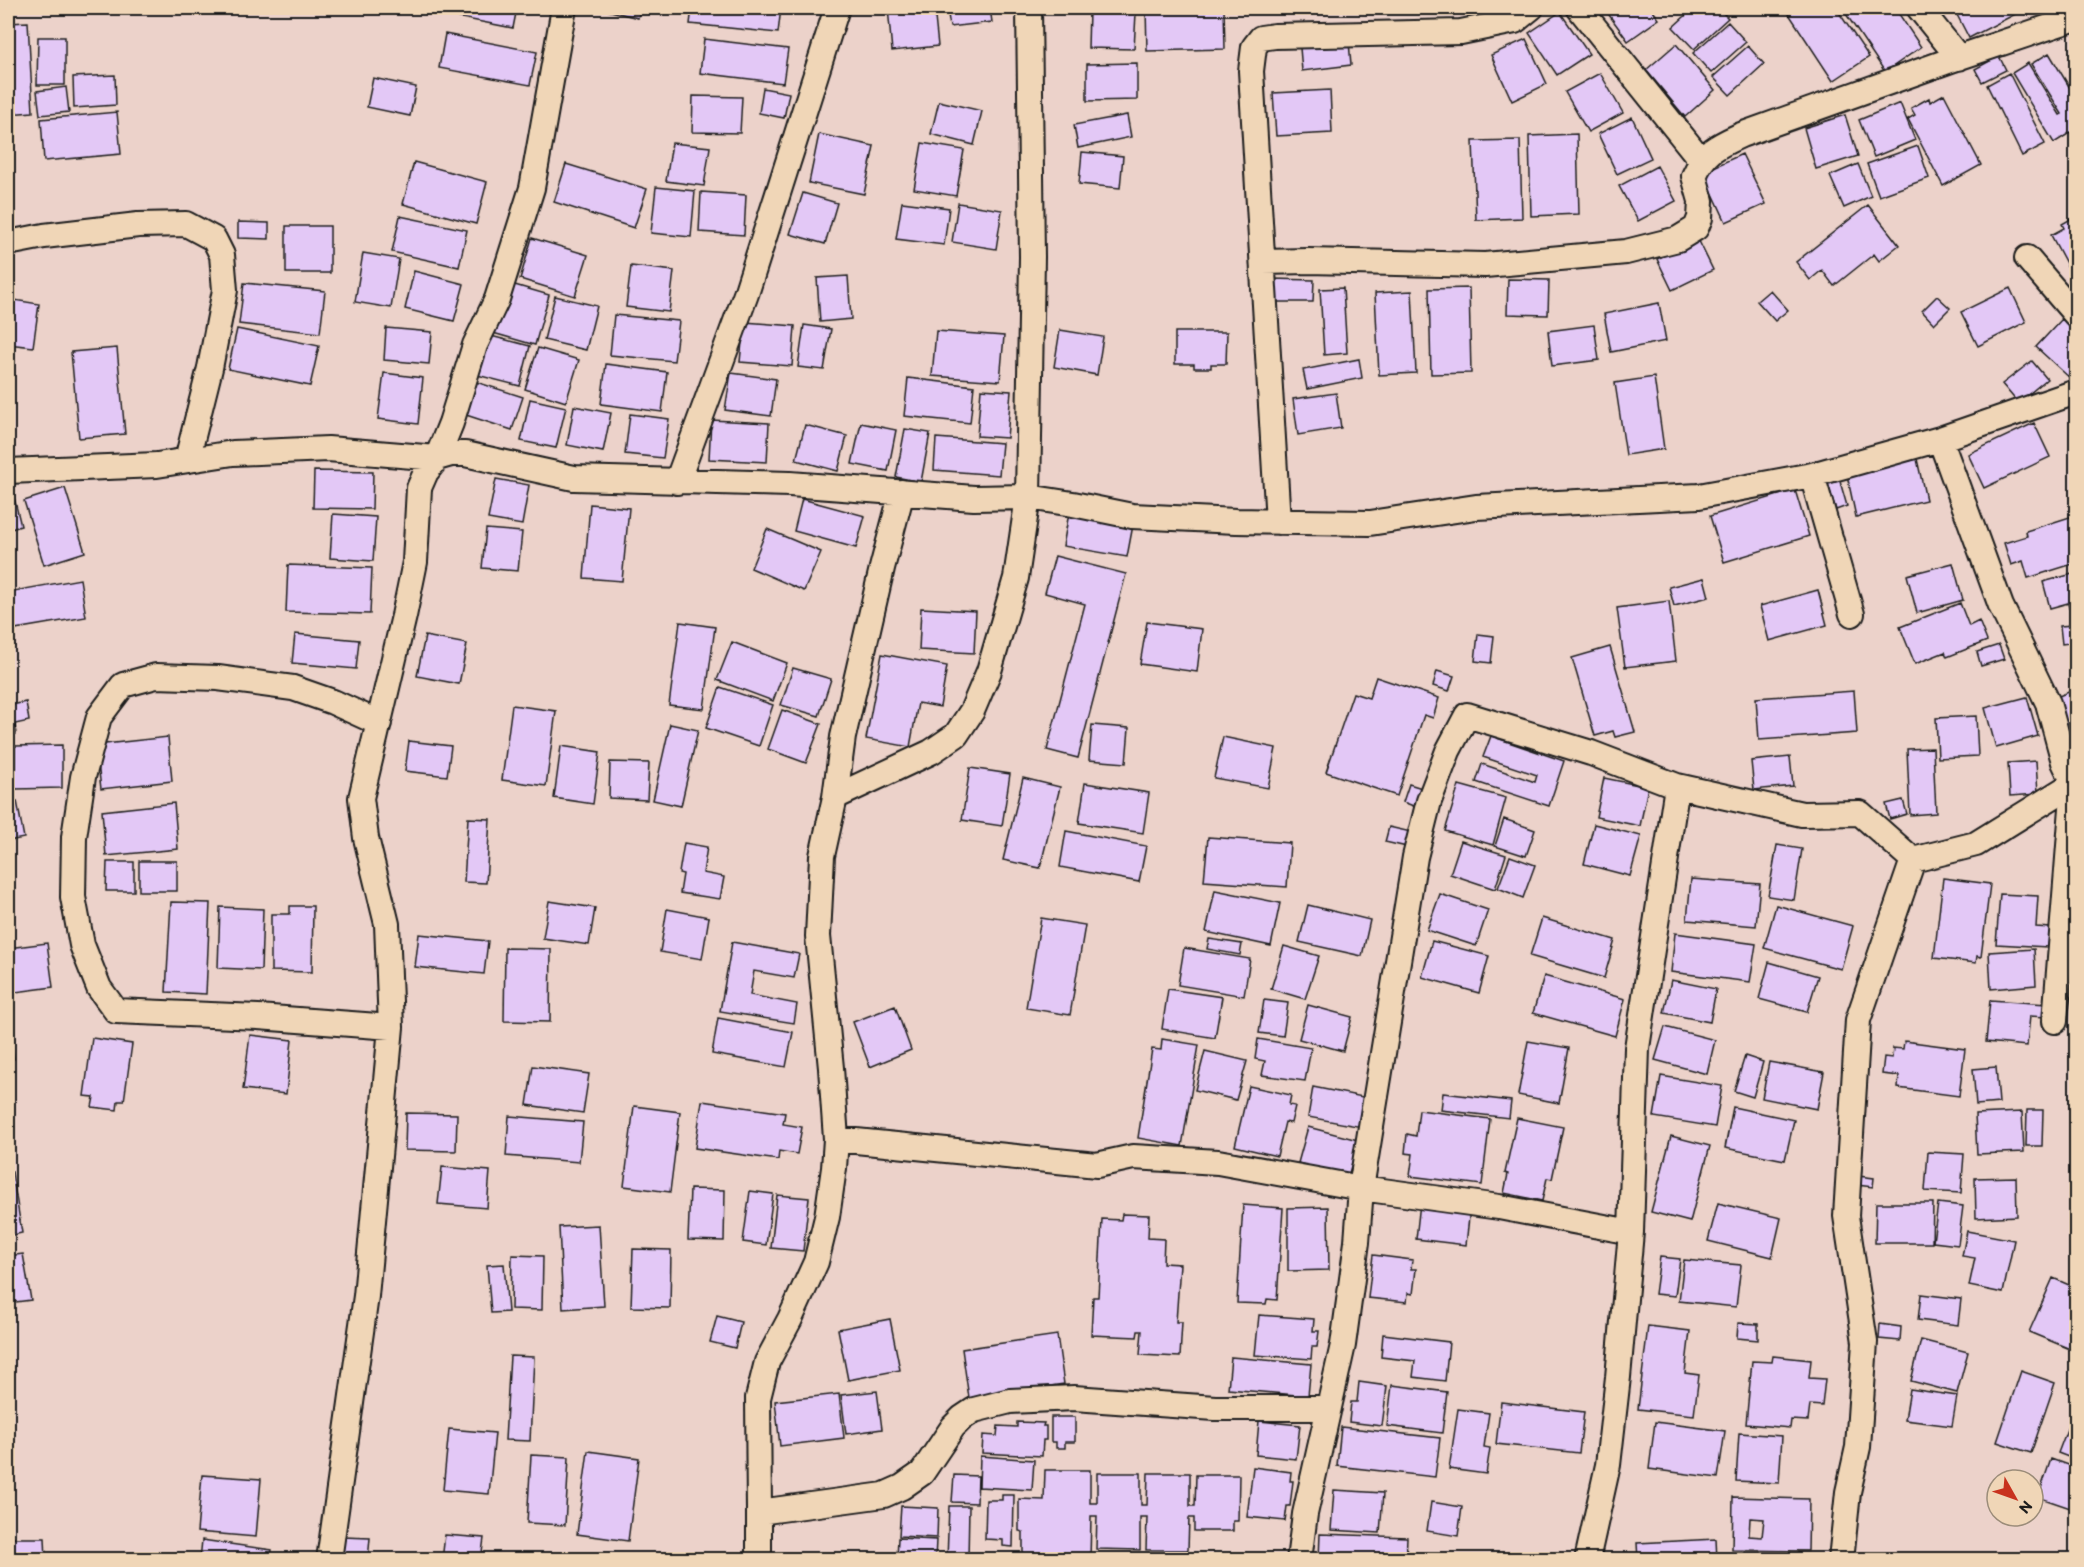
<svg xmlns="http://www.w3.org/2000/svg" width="2084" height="1567" viewBox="0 0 2084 1567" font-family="Itim,sans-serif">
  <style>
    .building { fill: #e3c8f6; stroke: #1c1c1c; stroke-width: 1.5; fill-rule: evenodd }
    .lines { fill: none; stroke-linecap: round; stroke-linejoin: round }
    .minor-casing { stroke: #1c1c1c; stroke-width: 28 }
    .minor { stroke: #f0d6b7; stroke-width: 24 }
  </style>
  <rect width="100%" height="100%" fill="#ecd2ca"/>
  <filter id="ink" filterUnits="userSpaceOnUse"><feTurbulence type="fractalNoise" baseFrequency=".0167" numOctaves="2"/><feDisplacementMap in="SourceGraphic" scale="12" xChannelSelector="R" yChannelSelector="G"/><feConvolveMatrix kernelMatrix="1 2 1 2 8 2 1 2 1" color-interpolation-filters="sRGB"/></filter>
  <g filter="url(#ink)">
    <!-- building -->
    <path class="building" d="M458,8h59l-4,20 -57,-11z
      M599,8h42l-3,10z
      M692,8h89l-3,25 -88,-9z
      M888,8h46l4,38 -46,5z
      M947,8h43l2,14 -42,5z
      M1146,8h78l1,41 -78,2z
      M1604,8h47l8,11 -31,22z
      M1694,8h24l10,10 -34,31 -21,-22z
      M1799,8h37l33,49 -36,24 -44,-67z
      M1842,8h53l26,39 -36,25z
      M1957,8h70l-58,30 -15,-29z
      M1089,11l47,2 -2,36 -46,-1z
      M1560,12l29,42 -32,21 -28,-42z
      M28,22l5,90 -25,2v-91z
      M1728,22l18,20 -35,31 -18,-20z
      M445,34l92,18 -7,33 -91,-17z
      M38,37h27v48h-28z
      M704,39l84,10 -5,34 -83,-10z
      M1526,39l21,45 -35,17 -21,-46z
      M1349,42l2,23 -49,6 -2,-23z
      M1676,44l39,46 -30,27 -39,-47z
      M1748,46l16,18 -34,31 -17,-18z
      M2049,53l27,45v31l-22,14 -42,-70 16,-10 32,52 2,-1 -31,-50z
      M1999,56l7,14 -24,12 -7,-13z
      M1137,63v37l-50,1v-37z
      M1600,73l23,40 -35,19 -23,-40z
      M2009,73l36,71 -23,12 -35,-71z
      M115,75l1,30 -42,3 -1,-31z
      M373,78l43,9 -6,29 -43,-9z
      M66,87l3,25 -29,3 -3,-24z
      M763,88l26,5 -5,25 -25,-5z
      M1330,90l2,43 -56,3 -3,-43z
      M1944,94l37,71 -38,21 -35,-67 7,-4 -4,-7 18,-10 1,4z
      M693,96l49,1 -2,36 -48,-1z
      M939,101l43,10 -8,34 -43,-11z
      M1900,103l15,37 -41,17 -15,-37z
      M117,112l4,42 -77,7 -3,-42z
      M1127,115l4,22 -53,11 -4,-23z
      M1845,115l13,41 -42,13 -12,-41z
      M1632,117l19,41 -34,16 -19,-40z
      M819,134l55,12 -10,48 -55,-11z
      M1577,134l2,80 -48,2 -2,-80z
      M1520,140l2,78 -46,2 -3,-79z
      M672,143l38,4 -6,39 -38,-5z
      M922,143l42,7 -8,46 -42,-7z
      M1918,146l11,32 -50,18 -12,-32z
      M1082,152l41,4 -3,32 -41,-4z
      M1742,154l24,50 -40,18 -23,-50z
      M414,162l73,20 -11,42 -73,-20z
      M566,164l81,25 -13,39 -80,-26z
      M1858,164l13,32 -27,12 -14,-32z
      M1657,166l19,35 -38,20 -19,-35z
      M656,187l39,4 -4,46 -40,-4z
      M701,192l45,3 -2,40 -45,-3z
      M803,193l34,10 -12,41 -35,-10z
      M902,202l47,6 -5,37 -48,-6z
      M958,203l44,7 -6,39 -44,-7z
      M1868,205l31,40 -20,16 -5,-7 -40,32 -12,-16 -12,10 -14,-18z
      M400,216l67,14 -8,37 -67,-15z
      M2076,216v46l-8,5 -17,-32 13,-7 -2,-4z
      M238,222l31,1v16l-31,-1z
      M286,226h44v47h-44z
      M532,238l56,17 -13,41 -55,-17z
      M1698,239l15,31 -41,20 -15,-31z
      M363,253l36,6 -8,49 -36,-6z
      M631,266l43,5 -5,41 -43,-5z
      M414,271l50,13 -10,37 -49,-12z
      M848,276l3,43 -31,3 -3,-44z
      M1272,279l42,1 -1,22h-41z
      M1508,279l41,1 -1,35 -41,-1z
      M244,283l81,8 -5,42 -81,-9z
      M508,283l41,12 -14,50 -42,-12z
      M1343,288l4,65 -23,2 -4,-66z
      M1469,288l2,85 -40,1 -2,-85z
      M2010,288l16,34 -48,24 -17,-34z
      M1770,290l18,20 -13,11 -18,-20z
      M1412,291l4,82 -37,2 -4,-82z
      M555,296l42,10 -11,44 -42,-10z
      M1937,296l13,12 -16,16 -12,-13z
      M8,299l31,5 -6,43 -25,-3z
      M1659,303l7,38 -55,11 -7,-38z
      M614,315l65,6 -5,40 -64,-6z
      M2062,319l14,13v43l-4,5 -36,-33z
      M744,322l51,4 -3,40 -52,-4z
      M804,325l27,4 -7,41 -26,-3z
      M1594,325l5,35 -47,6 -4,-35z
      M386,328l46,4 -3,32 -45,-4z
      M237,329l82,17 -9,40 -82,-17z
      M1060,330l43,7 -6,38 -43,-8z
      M936,331l68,5 -4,45 -68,-5z
      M1175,332h52l-1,32h-15v4h-17v-4h-19z
      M487,335l43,11 -10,40 -43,-11z
      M117,348l8,86 -46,4 -8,-86z
      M538,348l41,12 -13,42 -41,-13z
      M1359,359l3,19 -55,11 -4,-19z
      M2032,361l15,18 -29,24 -16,-19z
      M606,364l61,8 -5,40 -61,-8z
      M384,373l39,5 -5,46 -40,-5z
      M731,373l45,6 -5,37 -46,-6z
      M1654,377l10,72 -38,6 -11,-72z
      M908,378l66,8 -4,37 -66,-7z
      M476,382l47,15 -11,33 -46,-15z
      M981,389l30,2 -4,47 -30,-2z
      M1336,393l5,35 -43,7 -5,-36z
      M530,399l36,8 -10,41 -35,-7z
      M574,406l37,7 -8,39 -36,-7z
      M630,414l39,5 -6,39 -38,-4z
      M711,420l58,3 -2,39 -58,-3z
      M861,423l35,7 -8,41 -36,-7z
      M2034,423l16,34 -66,31 -16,-34z
      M805,425l42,11 -9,35 -42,-11z
      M905,429l25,4 -9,49 -25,-5z
      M936,438l66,5 -3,32 -65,-5z
      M1917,459l9,41 -70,17 -9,-42z
      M314,471l59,1 -1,37 -59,-1z
      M8,473l13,53 -13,4z
      M1839,478l8,28 -11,4 -9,-29z
      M496,479l33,6 -7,40 -34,-6z
      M65,488l20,64 -41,13 -20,-64z
      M1795,490l14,46 -85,26 -14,-46z
      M802,499l63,17 -9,32 -62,-17z
      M590,504l39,4 -7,73 -38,-3z
      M1069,513l64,12 -6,32 -64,-11z
      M333,514l43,3 -3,44 -43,-3z
      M2076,515v48l-48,15 -5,-17 -12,4 -7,-22 23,-7 -1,-5z
      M486,529l36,3 -4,39 -36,-3z
      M767,529l54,23 -17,39 -53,-23z
      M1055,556l71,18 -48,184 -31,-8 38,-146 -40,-11z
      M1953,563l10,37 -46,13 -10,-38z
      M288,565l84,3 -2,46 -84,-2z
      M2076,573v32l-7,3 -1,-5 -18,5 -7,-26z
      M1704,578l5,19 -35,9 -5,-19z
      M80,579l6,38 -77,13 -1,-38z
      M1818,590l9,35 -58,16 -9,-35z
      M1669,601l7,60 -51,6 -8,-59z
      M1960,603l9,23 10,-5 8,20 -40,16 -2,-5 -30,12 -15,-37z
      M921,608l55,3 -2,42 -55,-3z
      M2076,610v32l-14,2 -2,-18 13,-1 -1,-14z
      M680,622l35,5 -11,82 -35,-4z
      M1147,622l55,7 -5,43 -57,-8z
      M295,634l64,6 -3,29 -64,-6z
      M1478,634l16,2 -3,27 -16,-2z
      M425,636l42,8 -8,40 -42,-8z
      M732,642l55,21 -14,38 -56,-21z
      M1999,645l5,14 -23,7 -4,-14z
      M1610,647l25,85 -20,5 -2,-6 -18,5 -23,-78z
      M882,654l65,12 -7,41 -22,-4 -8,44 -44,-8z
      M793,668l38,11 -12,37 -38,-11z
      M1437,671l17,5 -5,15 -16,-5z
      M1376,677l63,21 -6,20 -9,-3 -27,81 -71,-24 27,-79 16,5z
      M720,687l53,18 -14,41 -53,-18z
      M2076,689v37l-10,4 -12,-32z
      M1854,691l3,42 -98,7 -3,-42z
      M9,695l2,10 15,-3 3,19 -14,3 1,10 -8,2v-40z
      M2027,697l11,39 -42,12 -11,-40z
      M512,705l44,6 -10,75 -44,-6z
      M782,710l39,14 -15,39 -38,-14z
      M1976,716l2,40 -40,2 -2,-40z
      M670,724l28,6 -17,76 -28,-6z
      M1092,725l37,3 -3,35 -37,-3z
      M2076,730v25l-9,-20z
      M1491,736l73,25 -15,45 -73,-24 6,-18 53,18 2,-7 -54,-18z
      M168,737l4,44 -71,8 -5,-44z
      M1223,737l53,11 -8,40 -54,-10z
      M409,741l42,5 -4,30 -42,-5z
      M62,745v43l-47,1v-43z
      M561,746l39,6 -7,52 -39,-6z
      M1933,748l3,65 -26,2 -3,-66z
      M1790,757l3,29 -39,4 -3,-29z
      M2036,761l2,33 -28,2 -2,-33z
      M610,762l39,1 -2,37 -38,-2z
      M970,768l40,6 -8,52 -40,-6z
      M1023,778l37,9 -20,81 -37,-8z
      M1604,778l44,9 -8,39 -44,-9z
      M1085,783l64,10 -6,40 -64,-10z
      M1409,784l13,4 -6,19 -13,-5z
      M1459,785l47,13 -13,47 -48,-14z
      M1903,800l4,14 -17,5 -4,-15z
      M17,801l7,37 -16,3v-38z
      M174,803l4,46 -72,7 -4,-45z
      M468,818l22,1 -4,64 -22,-1z
      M1504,819l31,11 -9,26 -31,-10z
      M1594,824l47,12 -11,40 -46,-12z
      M1389,827l22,5 -4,15 -22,-5z
      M1066,831l80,15 -7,36 -79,-15z
      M1208,837l82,6 -3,44 -83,-6z
      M1461,841l45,14 -11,34 -45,-15z
      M684,843l23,4 -4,26 21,4 -4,22 -40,-6 3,-19 -4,-1z
      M1777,845l25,4 -8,51 -26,-4z
      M1510,856l25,9 -12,33 -25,-10z
      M139,861h38v30h-38z
      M107,862h27v29h-28z
      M1943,878l47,6 -9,73 -4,-1 -1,7 -42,-5z
      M1691,879l69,5 -4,42 -69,-6z
      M1215,890l65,13 -9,43 -65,-14z
      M1440,894l48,16 -12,36 -49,-16z
      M2000,894l38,2 -2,31 14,1 -2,19 -52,-3z
      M549,901l46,7 -6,37 -46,-7z
      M171,902l39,1 -4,91 -40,-2z
      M1308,905l62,15 -8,36 -63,-14z
      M1776,905l77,21 -12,43 -77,-21z
      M290,906h23l-1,66 -41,-1v-57h19z
      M220,907l43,2 -2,61 -43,-2z
      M667,909l42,8 -7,42 -42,-7z
      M1041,918l44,7 -15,90 -44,-7z
      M1542,918l73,22 -11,38 -74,-22z
      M1675,933l81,11 -6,38 -79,-10z
      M419,934l69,7 -4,33 -69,-7z
      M1209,939l33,5 -2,11 -33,-6z
      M1432,941l57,15 -10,37 -57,-16z
      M732,942l67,12 -5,24 -40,-7 -4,24 47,9 -3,19 -74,-12z
      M47,943l6,44 -45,6v-45z
      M1284,946l35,10 -14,43 -34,-10z
      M505,948l46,1 -1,73 -46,-1z
      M1184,948l66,11 -6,37 -66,-11z
      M2034,949l2,36 -45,4 -2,-37z
      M1769,962l49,14 -11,36 -48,-13z
      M1544,976l81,23 -10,37 -82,-23z
      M1671,980l45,9 -6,33 -46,-9z
      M1168,989l54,8 -7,41 -53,-9z
      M2071,997h5v41z
      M1264,1000l24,3 -5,33 -24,-3z
      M1990,1000l57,4 -1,13 -16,-1 -3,30 -41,-4z
      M1308,1005l44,12 -9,34 -44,-12z
      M895,1006l16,44 -41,17 -17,-45z
      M718,1018l75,14 -7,35 -74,-13z
      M10,1019l4,40 -6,1v-40z
      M1665,1027l50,13 -8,34 -52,-14z
      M250,1035l42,5 -6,54 -43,-5z
      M92,1038l40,6 -8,57h-6l-1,9 -25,-3 2,-10 -10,-1z
      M1162,1039l37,6 -17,101 -44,-8 14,-89 9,1z
      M1258,1039l53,9 -6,33 -43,-6 3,-14 -10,-2z
      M1528,1041l41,7 -10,55 -41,-8z
      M1904,1041l61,8 -6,47 -61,-8 1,-12 -17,-2 2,-17 8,1 1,-10 10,1z
      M1205,1051l42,10 -11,39 -41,-10z
      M1745,1056l18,6 -10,35 -19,-6z
      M1769,1062l55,10 -7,37 -55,-11z
      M533,1066l56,8 -6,39 -56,-8z
      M1996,1067l3,36 -23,2 -3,-36z
      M1661,1076l61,10 -7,41 -61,-10z
      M1249,1086l42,9 -2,10 6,1 -4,17 -6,-1 -8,34 -42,-10z
      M1313,1087l55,11 -6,29 -54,-10z
      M1443,1093l68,8 -2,17 -68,-8z
      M702,1101l83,12 -2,11 19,3 -5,27 -18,-3 -1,9 -83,-12z
      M634,1106l46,6 -10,80 -46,-6z
      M1733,1107l61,13 -9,40 -60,-12z
      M1419,1110l71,9 -8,66 -72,-9 3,-22 -8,-1 2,-19 9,2z
      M2027,1110h16l-1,36h-16z
      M2022,1112l2,40 -47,2 -2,-40z
      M406,1113l51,1 -1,37 -51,-1z
      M509,1116l74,6 -4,40 -73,-6z
      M1517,1118l46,9 -11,52 -5,-1 -5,23 -38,-8 4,-19 -3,-1z
      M1308,1127l50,13 -10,37 -50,-14z
      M1671,1136l39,10 -20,76 -39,-10z
      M1928,1152l36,2 -3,39 -36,-2z
      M442,1167l48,4 -3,37 -49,-4z
      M12,1172l10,61 -14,3v-63z
      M1858,1176l16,2 -1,9 -16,-2z
      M2016,1177l1,39 -41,2 -1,-40z
      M690,1189l35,1 -1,51 -36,-1z
      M750,1191l23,3 -7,51 -23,-3z
      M777,1195l32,3 -6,53 -32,-3z
      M1420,1203l50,5 -4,37 -50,-6z
      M1718,1203l63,15 -9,39 -64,-16z
      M1876,1203h57l-1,40h-57z
      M1938,1203l25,3 -5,39 -25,-3z
      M1243,1205l40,3 -6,92 -10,-1 -1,5 -29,-1z
      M1328,1207l1,63 -41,1v-63z
      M1122,1214l27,1 -1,23 16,1 -1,24 17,1 -4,58h6l-2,35 -40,-2 2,-24h-4l-1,6 -46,-2 2,-38h5l4,-78 19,1z
      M599,1225l5,81 -41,3 -4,-82z
      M1967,1231l47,9 -11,53 -34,-7 6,-28 -13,-2z
      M633,1249l38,1 -1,58 -39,-1z
      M23,1254l8,46 -23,3v-47z
      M512,1255l31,1 -1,54 -31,-1z
      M1373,1255l39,5 -1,9h5l-3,25 -5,-1 -1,9 -39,-4z
      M1660,1257l20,2 -5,37 -20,-2z
      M1684,1260l57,5 -5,42 -57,-6z
      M504,1264l4,48 -17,1 -4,-48z
      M2053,1278l23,10v46l-6,15 -41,-17z
      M1921,1294l40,5 -3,26 -40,-5z
      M1259,1315l55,4 -1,12h6l-2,16h-5l-1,12 -56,-4z
      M717,1316l24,6 -6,26 -25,-6z
      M890,1319l10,51 -52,10 -10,-51z
      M1738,1323l20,1v16l-21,-2z
      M1880,1324l21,3 -1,14 -21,-2z
      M1648,1326l42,5 -5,42 14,2 -5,40 -56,-6z
      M1383,1334l66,8 -4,39 -32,-4 2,-16 -34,-4z
      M1057,1335l7,49 -95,14 -7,-49z
      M1921,1340l47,12 -11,41 -46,-12z
      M510,1356l24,1 -4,84 -25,-1z
      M1773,1356l38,4 -2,18 16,1 -3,27 -12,-1 -2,16 -17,-1 -1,8 -44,-4 6,-63 20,1z
      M1231,1357l80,7 -3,32 -80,-7z
      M2021,1371l34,12 -24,70 -34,-11z
      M1359,1382l28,4 -5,40 -33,-4 2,-20h6z
      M1392,1385l55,7 -5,41 -55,-7z
      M1910,1389l47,7 -5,30 -47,-6z
      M877,1391l5,38 -36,5 -5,-39z
      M839,1394l5,44 -64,8 -5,-45z
      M1501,1402l83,10 -5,41 -83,-9z
      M1458,1409l31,4 -5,34 6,1 -4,26 -37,-5z
      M2072,1416l4,2v42l-18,-7z
      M1051,1417h24v25h-10v6h-9v-6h-5z
      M1259,1421l41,4 -4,34 -40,-4z
      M1017,1422l27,1 -1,3h3v14h-3l-1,16 -60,-3 1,-18 14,1 1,-10 19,1z
      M1655,1422l70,9 -7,47 -69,-9z
      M1341,1427l99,11 -5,39 -98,-11z
      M449,1429l46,4 -6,61 -46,-4z
      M1739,1433l43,3 -3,47 -43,-2z
      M588,1451l51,7 -11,83 -51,-7z
      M531,1455l38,2 -4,68 -38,-2z
      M980,1456l54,4 -2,30 -53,-3z
      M2051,1459l25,9v42l-38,-13z
      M1253,1467l38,5 -1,9h3l-3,25h-3l-2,15 -38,-4z
      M1045,1470h45v33h7v-30h44v32h6l1,-32h42v33h5l1,-31h43l-1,46h-5v10h-39v-13h-5l-1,32h-42l1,-33h-7v33l-44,-1 1,-33h-6l-1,44h-67v-28l-4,-1v-32l25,1z
      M202,1475l59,4 -5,58 -59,-5z
      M954,1475l24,1 -1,27 -25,-1z
      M1334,1490l49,3 -3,40 -49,-3z
      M1002,1495h12l-1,52 -10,-1v-6l-18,-1 1,-39h16z
      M1733,1497l76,2 -1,52 -76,-1zM1750,1518l14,1 -2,18 -13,-1z
      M1431,1502l31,5 -4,29 -31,-5z
      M901,1506l37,2 -1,30 -38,-2z
      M949,1506h20l-1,54h-21z
      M1320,1534l87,3 -1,23h-87z
      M445,1535l39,3 -3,22h-39z
      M343,1537l27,1 -2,22h-26z
      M8,1538h37l1,22h-38z
      M898,1538l38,2 -1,20h-38z
      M1716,1539l1,21h-79l-1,-17z
      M202,1540l70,10 -1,10h-71z
      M1490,1555l39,5h-40z
      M1875,1556l48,4h-48z"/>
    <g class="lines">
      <defs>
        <path id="minor" d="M1579,8l122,152
          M1919,8l40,50
          M8,243l36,-7 94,-11 48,-1 28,15 8,16 3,35 -15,78 -23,92
          M2027,258l49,57
          M1263,262l45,-1 177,4 141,-13 52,-13 18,-11 4,-10 1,-17 -7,-25c11,-25 23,-30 47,-41l210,-75 125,-42
          M1940,439l61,167 47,97 16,59 10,21 -19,238
          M8,471l149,-6 76,-12 95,-4 109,9 14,-4h14l109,24 216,6 184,14 54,-1 45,7 59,12 104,5 134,2 106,-16 223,-11 113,-21 128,-36 136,-47
          M1812,475l40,139
          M677,482l69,-188 91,-286
          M1278,522l-27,-451 3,-24 7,-9 14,-2 186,-4 54,-11 16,-13
          M379,723l-46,-21 -40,-14 -75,-10 -62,-2 -33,9 -24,32 -16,60 -9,60 -1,60 9,48 17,43 17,23 142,6 133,10
          M835,797l96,-45 25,-17 16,-24 17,-40 27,-93 12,-81 4,-240 -3,-249
          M836,1139l261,26 36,-8 85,5 143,26 138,19 132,25
          M759,1512l-1,-114 9,-36 23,-43 26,-57 11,-45 7,-49 2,-29 -5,-71 -13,-132 4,-80 13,-59 8,-60 39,-169 20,-76
          M329,1560l37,-264 25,-269 -4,-103 -21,-86 -5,-40 43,-182 11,-54 4,-74 7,-16 11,-14 14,-35 24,-78 22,-46 35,-111 32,-180
          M759,1560v-48l125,-17 18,-8 20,-14 31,-46 9,-9 12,-8 36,-9 64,-3 141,10h114
          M1299,1560l6,-46 38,-169 14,-103 4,-54 54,-331 14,-56 19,-50 19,-36 124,38 86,33 125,28 58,-1 53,47 63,-16 100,-62
          M1587,1560l21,-95 10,-88 13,-145 6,-184 40,-262
          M1841,1560l7,-68 10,-45 7,-105 -19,-126 12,-196 55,-160"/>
      </defs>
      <!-- minor casing -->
      <use href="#minor" class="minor-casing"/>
      <!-- minor -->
      <use href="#minor" class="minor"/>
    </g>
  </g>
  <!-- margin -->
  <rect width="2084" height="1567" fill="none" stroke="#f0d6b7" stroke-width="30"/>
  <rect x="15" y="15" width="2054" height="1537" fill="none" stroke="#1c1c1c" stroke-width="2" filter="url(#ink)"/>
  <!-- north arrow -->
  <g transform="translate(2015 1498) rotate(130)"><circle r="28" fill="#f0d6b7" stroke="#9b8c79" stroke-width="1.5"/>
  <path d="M0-4.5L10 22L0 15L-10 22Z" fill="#c8321e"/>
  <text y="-9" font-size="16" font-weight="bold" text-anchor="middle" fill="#1c1c1c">N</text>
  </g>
</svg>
